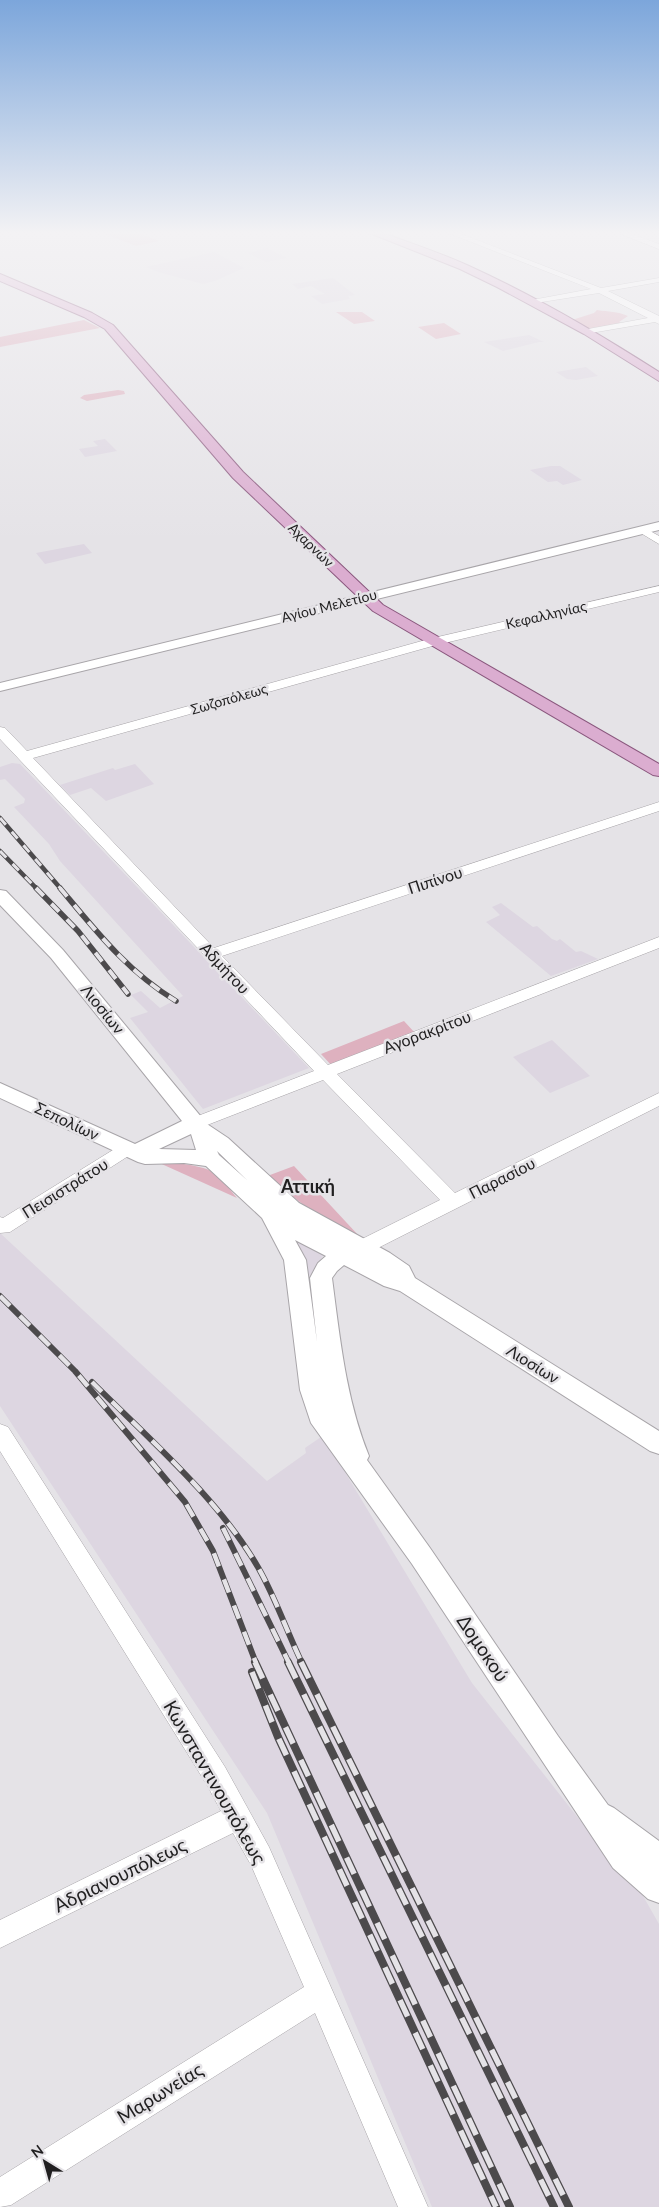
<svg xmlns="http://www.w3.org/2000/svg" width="659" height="2207" viewBox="0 0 659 2207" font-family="Lato,sans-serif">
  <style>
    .built { fill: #ddd6e1 }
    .green { fill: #deb1bf }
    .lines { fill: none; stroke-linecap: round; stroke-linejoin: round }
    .tertiary-casing { stroke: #a8a5a9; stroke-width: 1 }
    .secondary-casing { stroke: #a8a5a9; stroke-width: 2 }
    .primary-casing { stroke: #8a587e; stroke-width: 2 }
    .tertiary { fill: #fff; fill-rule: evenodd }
    .secondary { fill: #fff; fill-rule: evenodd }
    .primary { fill: #dbadd0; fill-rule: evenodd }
    .rail-far3-casing { stroke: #4c4a4c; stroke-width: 4.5 }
    .rail-far2-casing { stroke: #4c4a4c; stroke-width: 5.5 }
    .rail-far1-casing { stroke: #4c4a4c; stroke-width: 6 }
    .rail-casing { stroke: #4c4a4c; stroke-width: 8 }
    .rail-far3 { stroke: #e5e3e7; stroke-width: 3; stroke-dasharray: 9; stroke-linecap: butt }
    .rail-far2 { stroke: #e5e3e7; stroke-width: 4; stroke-dasharray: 11; stroke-linecap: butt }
    .rail-far1 { stroke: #e5e3e7; stroke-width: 4.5; stroke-dasharray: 14; stroke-linecap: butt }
    .rail { stroke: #e5e3e7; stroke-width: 5.5; stroke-dasharray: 18; stroke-linecap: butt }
    .labels { text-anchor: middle; stroke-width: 5; stroke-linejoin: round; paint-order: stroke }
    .far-street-label { font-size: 14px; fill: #201f20; stroke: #e5e3e7 }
    .street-label { font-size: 16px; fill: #201f20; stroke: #e5e3e7 }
    .neighbourhood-label { font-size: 18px; font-weight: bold; fill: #201f20; stroke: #e5e3e7 }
    .near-street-label { font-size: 19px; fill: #201f20; stroke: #e5e3e7 }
  </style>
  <rect width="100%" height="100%" fill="#e5e3e7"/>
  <!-- built -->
  <path class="built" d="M267,248l20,10 -21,4 -18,-9z
    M214,252l30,16 -29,13 -12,3 -45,-12 -12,-5z
    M333,278l22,17 -7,1 2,3 -28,5 -11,-8 14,-2 -14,-8 -13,3 -6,-5z
    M529,335l15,7h-5l-36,9 -19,-9z
    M586,367l12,9 -22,4 -9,-1 -11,-7z
    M105,439l12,12 -32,6 -6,-8 19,-3 -5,-5z
    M551,466h9l22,14 -19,5 -6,-4 -9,1 -18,-12z
    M84,544l8,9 -47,11 -9,-11z
    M12,763l8,1 24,25 265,279 -106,41 -73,-91 18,-6 -17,-17 10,-4 19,17 23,-12 -123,-135 -11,-17 -35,-37 10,-4 1,-4 -20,-20 -5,1v-13z
    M135,764l19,20 -48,17 -15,-13 -21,7 -10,-10 53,-17 2,2z
    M501,903l32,24 4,-1 15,13 5,2 3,-2 16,13 5,-1 17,8 -47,17 -65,-54 14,-7 -8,-8z
    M552,1040l38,36 -40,17 -37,-36z
    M0,1233l267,248 39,-28 -1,-5 16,-11 13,17 138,229 129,164 38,42 20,35v283h-227l-165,-394 -267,-407z
    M293,1238l31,16 -14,22 -10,2z"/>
  <!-- green -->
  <path class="green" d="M100,232h37l22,9 -23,5z
    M597,310c12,2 20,1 31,6l-9,6 4,2 -32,6 -19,-10 22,-7z
    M336,312h26l13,9 -21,3z
    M84,320l16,8 -100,19v-10z
    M444,323l17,11 -25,5 -18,-12z
    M118,390l6,1 1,3 -38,7 -7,-3 4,-3z
    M404,1021l11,12 -83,33 -11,-12z
    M155,1161c14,1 51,4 61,13 8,6 14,16 21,24z
    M294,1166l65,70 -54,-30 -34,-26 -1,-5z"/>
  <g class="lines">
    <defs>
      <path id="tertiary" d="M446,232h10l145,56 58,-10v4l-51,9 51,25v8l-4,-2 -70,12 -1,-2 4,-3 60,-11 -49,-25 -70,11 -1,-2 4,-2 59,-11z
        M616,232h10l33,12v5z
        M643,527l16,9v8l-20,-12 -1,-2 1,-2z
        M659,586v6l-223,53 -403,113 181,190 445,-146v9l-437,145 106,109 331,-128v11l-322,126 118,119 204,-100v13l-291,147 -7,2 -7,-2 -3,-5 3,-5 86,-43 -117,-120 -121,47 -6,2 -6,-2 -3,-4 3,-4 124,-48 -314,-332v-12l5,1 22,23 402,-112z
        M127,1143l6,2 3,4 -3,4 -123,79 -10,1v-16l3,1 118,-73z
        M0,1424l8,3 217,340 44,80 159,360h-30l-83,-194 -304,192 -11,2v-30l304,-190 -53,-122 -18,-32 -233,115v-28l221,-109 -14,-26 -207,-334z"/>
      <path id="secondary" d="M659,522v8l-659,161v-8z
        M0,890l6,1 57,59 144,174 21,14 71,65 91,50 19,13 6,12 244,153v23l-9,-3 -250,-160 -16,-5 -40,-21 -7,6 -5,7c8,61 14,121 37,178l-2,4 63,88 128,188 50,69 6,3 45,33v62l-11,-4 -35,-31 -201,-304 -101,-141 -11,-33 -16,-130 -22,-42 -56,-52 -22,-3 -39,1 -7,-2 -138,-64v-15l135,61 47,-23 -131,-163 -51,-53zM191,1134l5,16 -37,-1zM217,1151l31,30 -29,-26zM295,1240l31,16 -8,7 -8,15 7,64 -11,-82z"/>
      <path id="primary" d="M367,232h13c30,11 61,21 89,34 66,30 129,67 190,106v9l-75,-47 -87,-47 -37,-18z
        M0,274l92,39 21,12 130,147 140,133 276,159v12l-6,-1 -280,-164 -140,-133 -128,-149 -21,-12 -84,-36z"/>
    </defs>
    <!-- tertiary casing -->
    <use href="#tertiary" class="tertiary-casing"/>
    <!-- secondary casing -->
    <use href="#secondary" class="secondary-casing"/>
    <!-- primary casing -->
    <use href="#primary" class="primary-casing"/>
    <!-- tertiary -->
    <use href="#tertiary" class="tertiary"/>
    <!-- secondary -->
    <use href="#secondary" class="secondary"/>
    <!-- primary -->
    <use href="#primary" class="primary"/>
    <defs>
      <path id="rail-far3" d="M0,818l61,71
        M0,851l37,38"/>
      <path id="rail-far2" d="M36,888l42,43 50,63
        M60,888c36,43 67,83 116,113"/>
      <path id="rail-far1" d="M0,1296l75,75 110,131 28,49 43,112
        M92,1382c56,56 128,118 167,187 17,30 28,63 43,94
        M223,1528l66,135"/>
      <path id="rail" d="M255,1662l255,545
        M288,1662l266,545
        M301,1662l268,545
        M252,1672l26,65 218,470"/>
    </defs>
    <!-- rail-far3 casing -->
    <use href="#rail-far3" class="rail-far3-casing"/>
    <!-- rail-far2 casing -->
    <use href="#rail-far2" class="rail-far2-casing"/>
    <!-- rail-far1 casing -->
    <use href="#rail-far1" class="rail-far1-casing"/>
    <!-- rail casing -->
    <use href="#rail" class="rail-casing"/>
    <!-- rail-far3 -->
    <use href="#rail-far3" class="rail-far3"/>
    <!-- rail-far2 -->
    <use href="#rail-far2" class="rail-far2"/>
    <!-- rail-far1 -->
    <use href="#rail-far1" class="rail-far1"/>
    <!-- rail -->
    <use href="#rail" class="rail"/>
  </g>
  <!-- sky -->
  <linearGradient id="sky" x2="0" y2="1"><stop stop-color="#7ca6db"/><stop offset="0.43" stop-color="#f3f2f4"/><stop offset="1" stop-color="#f3f2f4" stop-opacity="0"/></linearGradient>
  <rect width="659" height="541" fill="url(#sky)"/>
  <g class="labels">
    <!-- far-street labels -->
    <g class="far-street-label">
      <text transform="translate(311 545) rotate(44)" y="5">Αχαρνών</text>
      <text transform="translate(329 606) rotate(-14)" y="5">Αγίου Μελετίου</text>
      <text transform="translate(546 615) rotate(-13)" y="5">Κεφαλληνίας</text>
      <text transform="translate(229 699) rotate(-16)" y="5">Σωζοπόλεως</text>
    </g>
    <!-- street labels -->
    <g class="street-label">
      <text transform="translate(435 880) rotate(-18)" y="6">Πιπίνου</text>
      <text transform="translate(225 968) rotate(47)" y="6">Αδμήτου</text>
      <text transform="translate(103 1009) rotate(51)" y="6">Λιοσίων</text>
      <text transform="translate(427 1032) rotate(-21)" y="6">Αγορακρίτου</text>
      <text transform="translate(67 1121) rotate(25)" y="6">Σεπολίων</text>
      <text transform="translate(502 1178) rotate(-27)" y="6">Παρασίου</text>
      <text transform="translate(65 1188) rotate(-32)" y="6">Πεισιστράτου</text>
      <text transform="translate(533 1364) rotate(32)" y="6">Λιοσίων</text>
    </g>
    <!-- neighbourhood labels -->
    <g class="neighbourhood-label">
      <text x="308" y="1193">Αττική</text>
    </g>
    <!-- near-street labels -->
    <g class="near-street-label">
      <text transform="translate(483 1648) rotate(56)" y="7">Δομοκού</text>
      <text transform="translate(215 1782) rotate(60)" y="7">Κωνσταντινουπόλεως</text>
      <text transform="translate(120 1875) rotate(-26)" y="7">Αδριανουπόλεως</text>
      <text transform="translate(160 2093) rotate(-32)" y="7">Μαρωνείας</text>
    </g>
  </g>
  <!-- north arrow -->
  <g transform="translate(45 2162) rotate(323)" stroke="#e5e3e7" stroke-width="4" paint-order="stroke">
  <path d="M0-4L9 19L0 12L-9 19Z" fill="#201f20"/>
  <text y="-8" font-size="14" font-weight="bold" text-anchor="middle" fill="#201f20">N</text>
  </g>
</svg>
